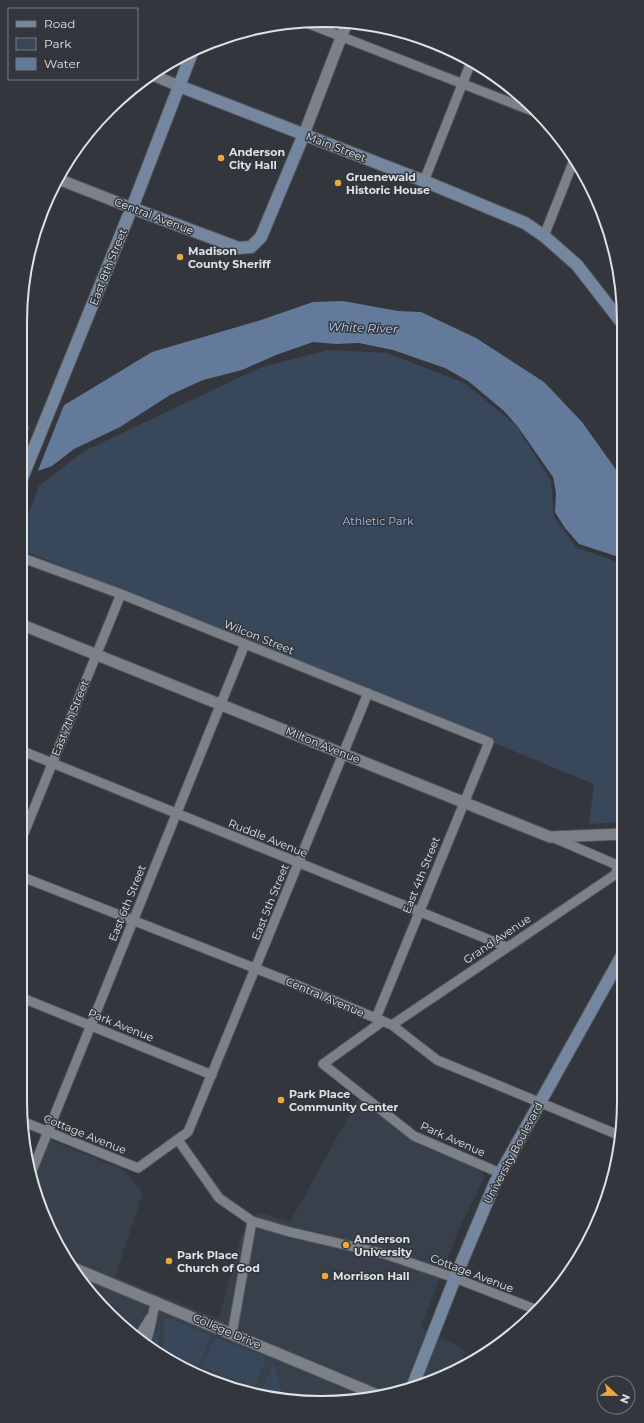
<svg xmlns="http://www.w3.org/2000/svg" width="644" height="1423" viewBox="0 0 644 1423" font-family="Montserrat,sans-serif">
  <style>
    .built { fill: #38404b }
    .green { fill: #39475a }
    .water { fill: #637a9b }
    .pier { fill: #33373d }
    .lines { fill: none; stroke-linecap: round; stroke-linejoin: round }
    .minor-casing { stroke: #51555a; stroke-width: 11 }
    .tertiary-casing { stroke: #51555a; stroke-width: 13 }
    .secondary-casing { stroke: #51555a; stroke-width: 14 }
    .minor { stroke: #7c8189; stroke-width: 9 }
    .tertiary { stroke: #7c8189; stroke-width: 11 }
    .secondary { stroke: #75869f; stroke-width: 12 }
    .poi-dot { fill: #eaaa39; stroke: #33373d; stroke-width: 1.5 }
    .labels { text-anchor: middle; stroke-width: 3; stroke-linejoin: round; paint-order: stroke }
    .street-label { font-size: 11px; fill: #dee1e5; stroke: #33373d }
    .poi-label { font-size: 11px; font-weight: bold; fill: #dee1e5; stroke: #33373d; text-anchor: start }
    .park-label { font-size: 11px; fill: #9ac0f7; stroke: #33373d }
    .water-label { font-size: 12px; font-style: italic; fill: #bdd4f5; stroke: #33373d }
    .rim { fill: none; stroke: #dee1e5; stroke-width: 2 }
  </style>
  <rect width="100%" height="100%" fill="#33373d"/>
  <!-- built -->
  <path class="built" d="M358,1099l55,41 70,30 1,9 -25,50 -38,98 45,23 -7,18 -78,29 -59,6 -59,-6 -92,-34 -76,-63 -35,-48 -24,-54 -3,-16 17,-42 74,30 19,23 -28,84 104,42 21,-81 18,-26 32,10z"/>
  <!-- green -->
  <path class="green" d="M328,350l59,3 77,30 51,41 36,57 3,36 22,30 46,17 1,258 -34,2 5,-40 -574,-235v-12l19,-51 45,-35 178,-84z
    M168,1318l43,17 -12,31 -6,5 -22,-8 -9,-8 3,-36z
    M160,1324l-2,27 -7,-5z
    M215,1337l49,19 1,4 -12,33 -14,-5 2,-5 -38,-16z
    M274,1361l6,25 1,13 -22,-3z"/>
  <!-- water -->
  <path class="water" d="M343,301l55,10 23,1 55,26 68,44 38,40 40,56v80l-43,-14 -14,-16 -10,-16 1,-19 -3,-16 -35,-50 -14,-16 -19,-16 -17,-14 -23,-13 -52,-18 -34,-7 -23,1 -23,-2 -37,13 -34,15 -39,10 -33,15 -50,32 -46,22 -22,17 -32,11v-47l8,-3 124,-75 106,-31 55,-19z"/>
  <!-- pier -->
  <path class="pier" d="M66,400l-29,73 -17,6v-28l11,-29z"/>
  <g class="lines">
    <defs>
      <path id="minor" d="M304,22l231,90
        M424,181l47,-119
        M544,236l30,-76
        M20,557l101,37 368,148 -113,276
        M20,750l487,197
        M20,843l101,-249
        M20,876l265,104 107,45 45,35 184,76
        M20,997l192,78
        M383,1021l-60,43 91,72 86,37
        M392,1025l224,-151 1,-9 -65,-28
        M24,1122l114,46 50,-36 180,-439
        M178,1140l41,58 33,23 38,11 95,22 70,24 82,32
        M32,1171l213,-527
        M232,1334l20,-113
        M139,1336l12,-19
        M146,1342c5,-13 6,-27 10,-41"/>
      <path id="tertiary" d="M150,74l29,12
        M304,134l43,-112
        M58,179l74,29 -3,7
        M20,624l530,213 73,-3
        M71,1267l311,130"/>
      <path id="secondary" d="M193,50l-61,158 107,40 12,-1 10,-10 43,-103
        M179,86l245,95 101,42 19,13 33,29 45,58
        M20,483l108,-266
        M413,1385l42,-107 40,-95 129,-231"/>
    </defs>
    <!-- minor casing -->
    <use href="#minor" class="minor-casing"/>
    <!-- tertiary casing -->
    <use href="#tertiary" class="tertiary-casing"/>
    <!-- secondary casing -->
    <use href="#secondary" class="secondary-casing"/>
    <!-- minor -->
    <use href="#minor" class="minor"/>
    <!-- tertiary -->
    <use href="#tertiary" class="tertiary"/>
    <!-- secondary -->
    <use href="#secondary" class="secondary"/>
  </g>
  <!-- markers -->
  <g class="poi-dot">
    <circle cx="221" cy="158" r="4"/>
    <circle cx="338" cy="183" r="4"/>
    <circle cx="180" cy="257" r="4"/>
    <circle cx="281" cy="1100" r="4"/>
    <circle cx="346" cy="1245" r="4"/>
    <circle cx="169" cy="1261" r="4"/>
    <circle cx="325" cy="1276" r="4"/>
  </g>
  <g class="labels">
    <!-- street labels -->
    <g class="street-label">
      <text transform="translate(336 147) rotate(21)" y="4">Main Street</text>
      <text transform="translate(154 216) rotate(21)" y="4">Central Avenue</text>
      <text transform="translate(108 267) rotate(-68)" y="4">East 8th Street</text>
      <text transform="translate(259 637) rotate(22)" y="4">Wilcon Street</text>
      <text transform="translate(70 718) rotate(-68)" y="4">East 7th Street</text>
      <text transform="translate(323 745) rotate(22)" y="4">Milton Avenue</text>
      <text transform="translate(268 838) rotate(22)" y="4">Ruddle Avenue</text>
      <text transform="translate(421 875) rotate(-68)" y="4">East 4th Street</text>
      <text transform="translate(270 902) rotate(-68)" y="4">East 5th Street</text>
      <text transform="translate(127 903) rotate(-68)" y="4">East 6th Street</text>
      <text transform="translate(497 939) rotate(-34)" y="4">Grand Avenue</text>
      <text transform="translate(325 997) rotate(23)" y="4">Central Avenue</text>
      <text transform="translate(121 1025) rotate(22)" y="4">Park Avenue</text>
      <text transform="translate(85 1134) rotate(22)" y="4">Cottage Avenue</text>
      <text transform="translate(453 1139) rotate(24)" y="4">Park Avenue</text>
      <text transform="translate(513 1153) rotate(-62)" y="4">University Boulevard</text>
      <text transform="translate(472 1273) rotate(21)" y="4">Cottage Avenue</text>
      <text transform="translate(227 1331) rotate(23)" y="4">College Drive</text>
    </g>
    <!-- poi labels -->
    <g class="poi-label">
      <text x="229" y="156">Anderson<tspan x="229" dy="13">City Hall</tspan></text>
      <text x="346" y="181">Gruenewald<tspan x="346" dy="13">Historic House</tspan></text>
      <text x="188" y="255">Madison<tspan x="188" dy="13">County Sheriff</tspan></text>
      <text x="289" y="1098">Park Place<tspan x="289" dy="13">Community Center</tspan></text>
      <text x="354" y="1243">Anderson<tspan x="354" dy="13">University</tspan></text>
      <text x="177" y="1259">Park Place<tspan x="177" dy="13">Church of God</tspan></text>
      <text x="333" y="1280">Morrison Hall</text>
    </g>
    <!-- park labels -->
    <g class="park-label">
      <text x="378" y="525">Athletic Park</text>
    </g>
    <!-- water labels -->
    <g class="water-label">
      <text transform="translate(363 328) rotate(2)" y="4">White River</text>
    </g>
  </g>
  <!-- crop -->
  <path d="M0 0H644V1423H0ZM322 27H322A295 295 0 0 1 617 322V1101A295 295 0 0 1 322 1396H322A295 295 0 0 1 27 1101V322A295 295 0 0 1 322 27Z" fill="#33373d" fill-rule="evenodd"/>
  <path class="rim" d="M322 27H322A295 295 0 0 1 617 322V1101A295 295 0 0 1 322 1396H322A295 295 0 0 1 27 1101V322A295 295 0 0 1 322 27Z"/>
  <!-- legend -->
  <rect x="8" y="8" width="130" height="72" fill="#33373d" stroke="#777b80"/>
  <rect x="16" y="21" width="20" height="6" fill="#75869f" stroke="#777b80"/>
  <text x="44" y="28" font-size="12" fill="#dee1e5">Road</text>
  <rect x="16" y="38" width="20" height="12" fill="#39475a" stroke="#777b80"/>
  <text x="44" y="48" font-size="12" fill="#dee1e5">Park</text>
  <rect x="16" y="58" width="20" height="12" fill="#637a9b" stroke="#777b80"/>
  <text x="44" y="68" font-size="12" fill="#dee1e5">Water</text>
  <!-- north arrow -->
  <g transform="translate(616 1395) rotate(112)"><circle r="19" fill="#33373d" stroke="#777b80"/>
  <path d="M0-3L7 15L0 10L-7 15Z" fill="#eaaa39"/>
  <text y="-6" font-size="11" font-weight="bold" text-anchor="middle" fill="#dee1e5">N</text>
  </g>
</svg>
